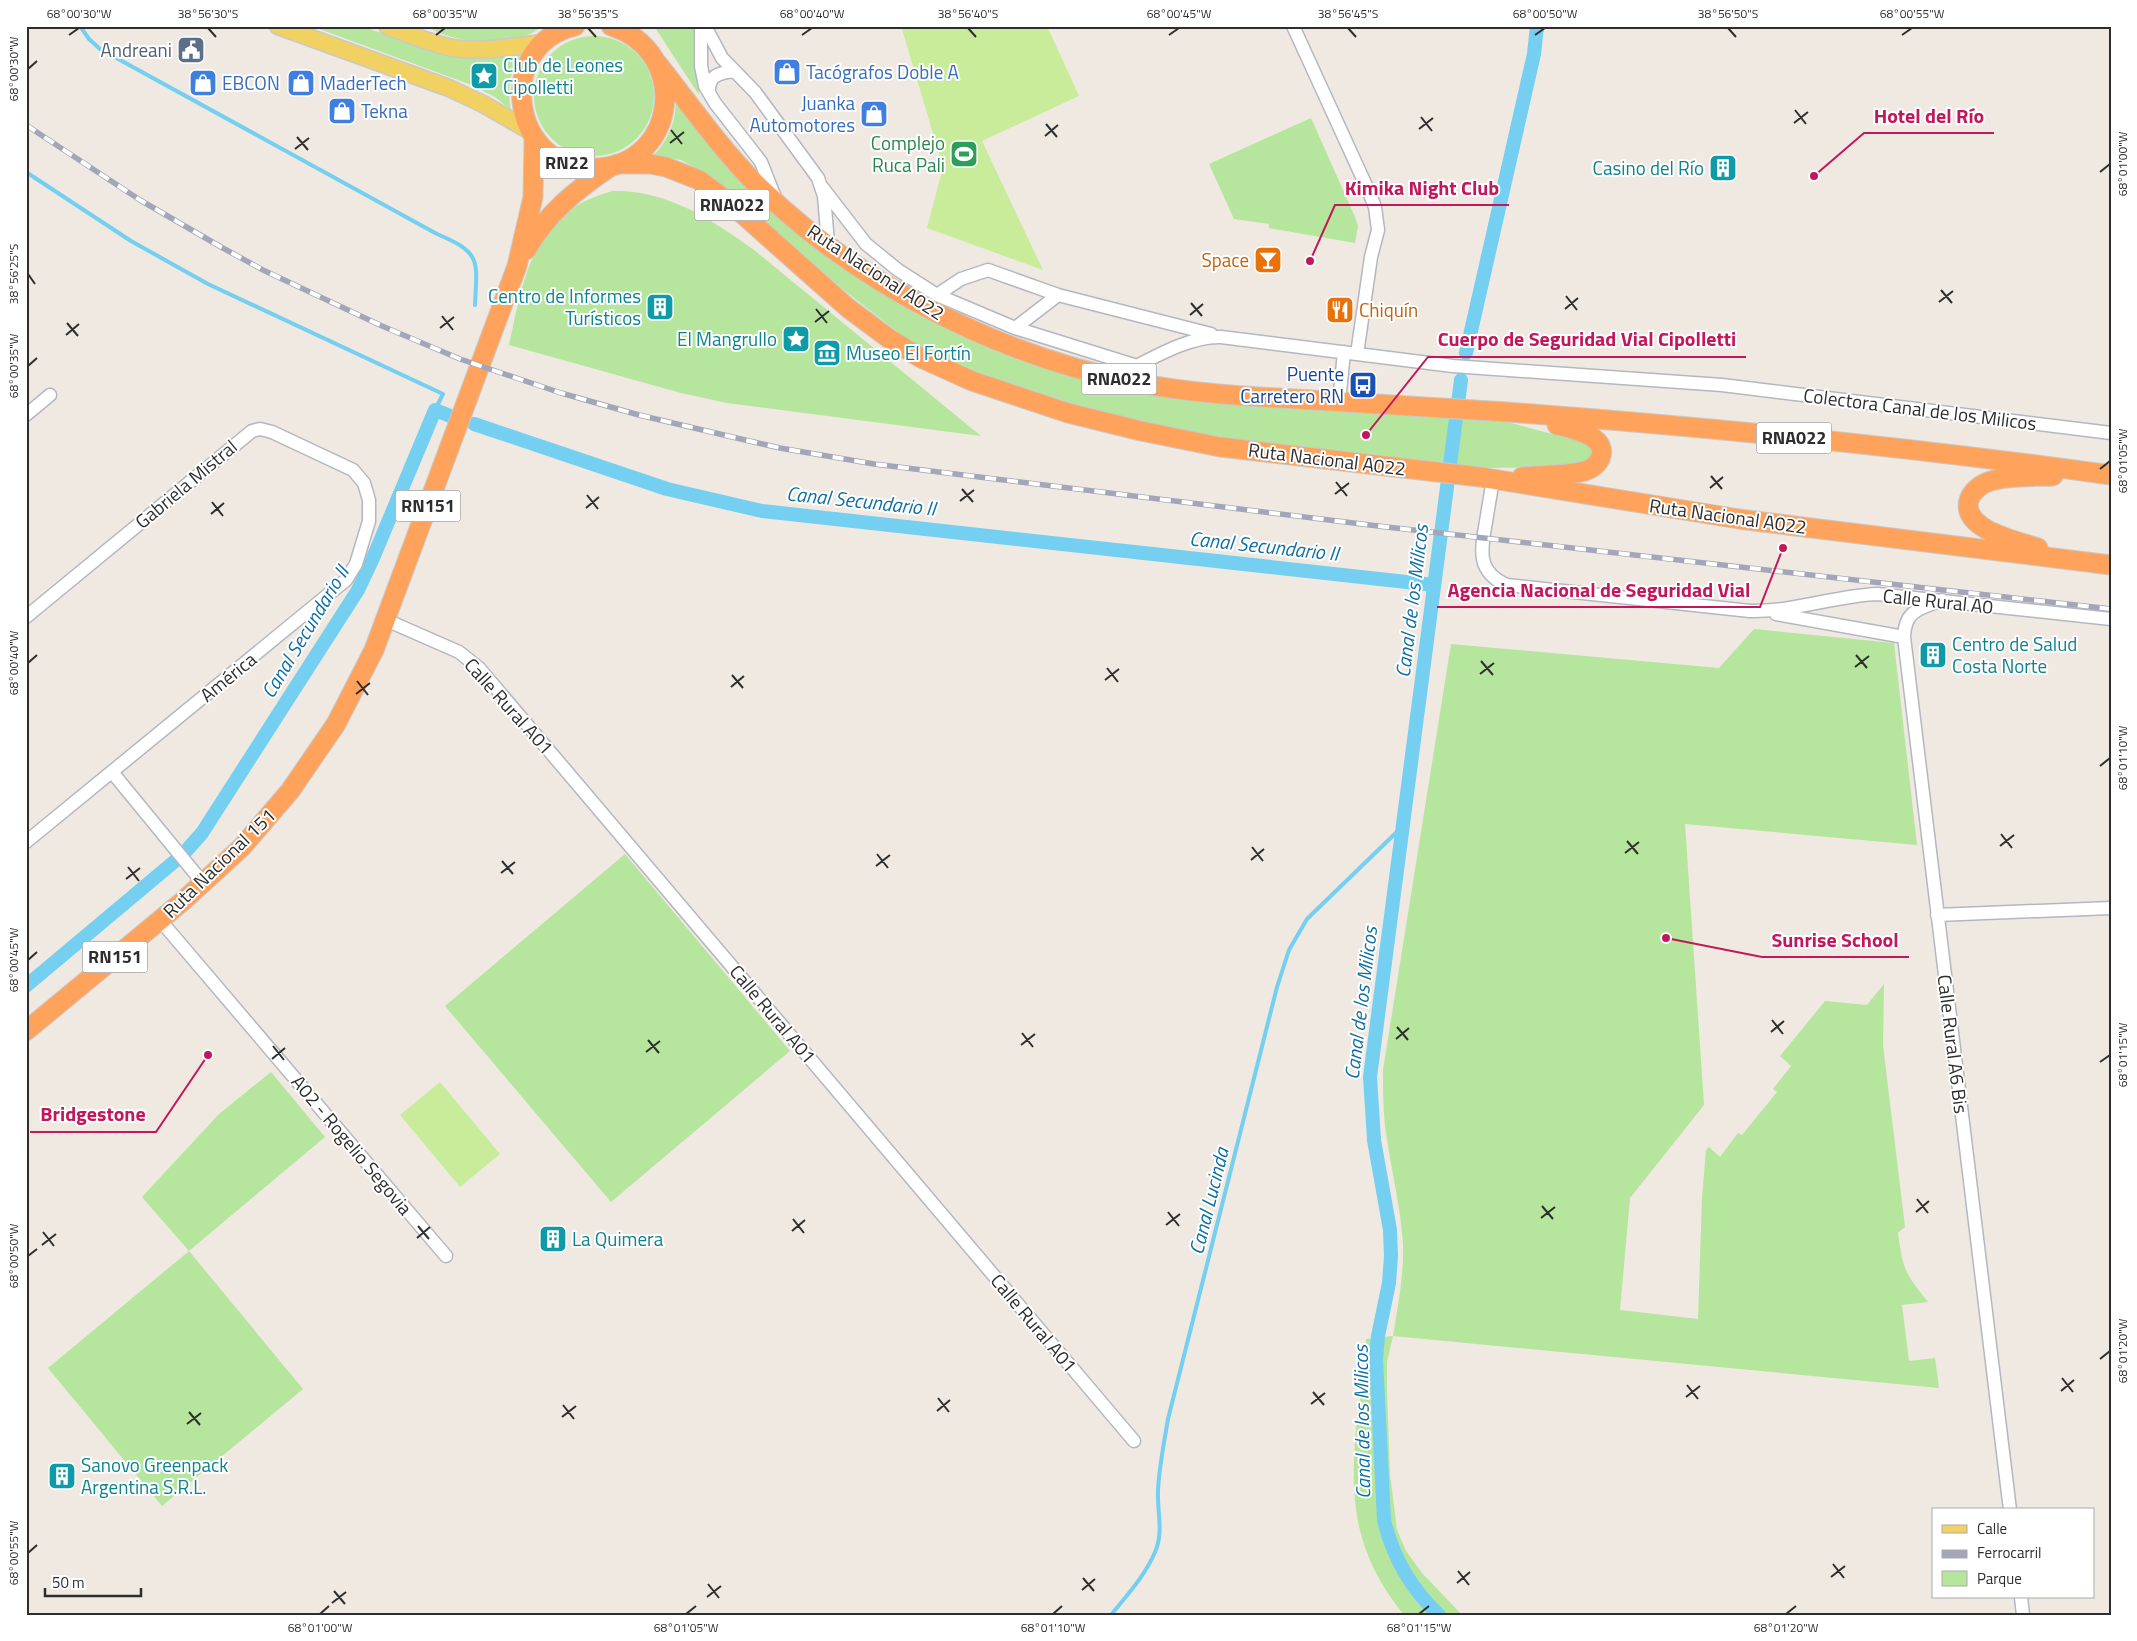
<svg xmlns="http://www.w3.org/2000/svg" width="2137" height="1641" viewBox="0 0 2137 1641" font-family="'Titillium Web',sans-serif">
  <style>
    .green { fill: #b6e59e }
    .pitch { fill: #c9ec9a }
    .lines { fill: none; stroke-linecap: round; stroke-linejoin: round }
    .stream { stroke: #75cff0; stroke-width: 4 }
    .canal { stroke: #75cff0; stroke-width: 14 }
    .minor-casing { stroke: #b4b7c1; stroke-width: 15 }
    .major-casing { stroke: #c9c9c9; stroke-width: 19 }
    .highway-casing { stroke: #c9c9c9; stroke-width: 21 }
    .minor { stroke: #fff; stroke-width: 12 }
    .major { stroke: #f2d163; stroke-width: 16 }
    .highway { stroke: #ffa35c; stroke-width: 19 }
    .rail-casing { stroke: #a3a6b8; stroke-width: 5.5 }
    .rail { stroke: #fff; stroke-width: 4; stroke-dasharray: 11; stroke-linecap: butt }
    .ticks { fill: none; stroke: #2e2e2e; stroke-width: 2 }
    .labels { text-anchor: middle; stroke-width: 4; stroke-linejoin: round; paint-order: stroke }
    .shield { fill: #fff; stroke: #6d6d6d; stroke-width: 1 }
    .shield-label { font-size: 18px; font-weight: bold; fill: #2e2e2e }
    .service-label { font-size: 19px; fill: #4e5e75; stroke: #fff; text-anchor: end }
    .culture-label { font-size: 19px; fill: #0d838f; stroke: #fff; text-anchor: start }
    .shop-label { font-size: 19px; fill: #366cbe; stroke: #fff; text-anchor: start }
    .leisure-label { font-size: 19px; fill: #27864d; stroke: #fff; text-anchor: end }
    .food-label { font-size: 19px; fill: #c56008; stroke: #fff; text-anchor: end }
    .street-label { font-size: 19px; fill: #2e2e2e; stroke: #fff }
    .transit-label { font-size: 19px; fill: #164399; stroke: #fff; text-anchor: end }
    .water-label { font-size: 20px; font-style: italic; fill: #0d6fa3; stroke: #fff }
    .leader { fill: none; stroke: #c2185b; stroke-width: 2 }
    .callout-dot { fill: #c2185b; stroke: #fff; stroke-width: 2 }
    .callout-label { font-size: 20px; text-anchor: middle; font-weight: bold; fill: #c2185b; stroke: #fff; stroke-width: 4; stroke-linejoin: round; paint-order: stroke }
    .neatline { fill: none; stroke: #2e2e2e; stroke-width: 2 }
    .ticks-label { font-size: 12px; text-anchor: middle; fill: #2e2e2e }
  </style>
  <rect width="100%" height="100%" fill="#efe9e1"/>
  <!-- green -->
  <path class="green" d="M311,26h50l78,27 24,5 25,-1 35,-7c-12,20 -17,37 -12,60l-16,-13 -26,-13z
    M427,26h115c-25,23 -89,19 -115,0z
    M654,26h40l2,5 3,64z
    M534 96a60 60 0 1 1 120 0a60 60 0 1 1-120 0Z
    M676,97l195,188 79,44 30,14 92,34 39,10 37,6 356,28 78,21 9,7 1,6 -4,7 -22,5 -84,1 -238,-27 -111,-20 -116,-31 -76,-29 -34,-22 -62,-48 -131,-113 -33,-18 -28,-4c17,-18 23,-35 23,-59z
    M1311,118l44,99 3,9 -3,17 -86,-15v-4l-35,-5 -25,-55z
    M613,191c54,-1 98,28 141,59l227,186 -254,-33 -46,-10 -172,-48c15,-70 24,-134 104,-154z
    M1754,629l140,14 23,202 -232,-21 19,281 -74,93 -10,112 78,9 4,-121 4,-48 3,-3 11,10 18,-24 4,2 35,-43 -4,-3 18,-23 -11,-10 45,-55 42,4 17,-21 -1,61 22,182 -7,6c5,37 7,40 30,69l-26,3 7,56 26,-3 4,30 -546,-52 -6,26v29l3,83 7,56 9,21 16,22 40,42h-58c-54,-67 -55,-124 -46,-205 1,-10 5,-20 6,-30 2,-13 1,-27 2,-41l27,-3c5,-31 11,-61 10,-91 -2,-36 -11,-71 -16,-106 -4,-23 -4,-46 -4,-69l68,-426 268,24z
    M625,854l165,197 -179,151 -166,-196z
    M271,1072l54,65 -136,114 114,138 -141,117 -114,-138 141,-117 -47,-54 77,-83z"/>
  <!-- pitch -->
  <path class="pitch" d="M901,26h146l32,70 -97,45 61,129 -116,-42 16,-61z
    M440,1082l60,72 -40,33 -60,-72z"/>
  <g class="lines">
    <!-- stream -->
    <path class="stream" d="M80,26l9,13 11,10 337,185c45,19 40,26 38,71
      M26,172l105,69 77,43 235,110 -8,16
      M1111,1615c16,-20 34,-39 44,-63 9,-20 2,-40 3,-61 1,-24 6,-48 10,-72l109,-432 12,-37 18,-31 96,-93"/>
    <!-- canal -->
    <path class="canal" d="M1466,353l68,-299 3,-28
      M474,424l193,65 95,22 672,74
      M186,851l16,-18 156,-243 15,-32 62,-148 18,7
      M26,986l149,-125
      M1439,1615c-29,-27 -46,-57 -55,-95l-8,-161 2,-23 11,-53 2,-27 -1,-26 -16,-90 -4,-63 91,-697"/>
    <defs>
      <path id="minor" d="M701,26v40l4,20 10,17 46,59 15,38
        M705,26l17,32 33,34 63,86 6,18 4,47
        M1293,26l76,166 6,15 3,23 -7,27 -14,97
        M709,93c-1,-18 10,-20 25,-22
        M822,187l44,57 32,26 39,25 24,-16 27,-9 70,25 153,39
        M937,295l78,33 122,38
        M1015,328l43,-33
        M1113,378c32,-15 72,-42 108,-41l232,29 269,19 389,48
        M1339,402l5,-50
        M26,415l24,-20
        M1493,479c-2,14 -5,29 -7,43 -5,27 -10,50 21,63l243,26c43,1 84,-15 127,-17l234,25
        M1942,600c-23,9 -37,10 -38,37l106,873
        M1776,614l128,23
        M26,617l226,-186 8,-2 12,3 81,38 11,13 5,17v21l-13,43 -10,16 -320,262
        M386,620l73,32 20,16 655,773
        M112,772l91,111
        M1937,915l174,-7
        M160,920l286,336
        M2021,1597l2,18"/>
      <path id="major" d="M278,26l171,62 34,16 47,27
        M387,26c22,8 44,18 67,22 29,5 60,-2 89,-5"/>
      <path id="highway" d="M575,26c-84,20 -63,147 22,142 81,-4 94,-116 14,-142
        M658,64c32,41 63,85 100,122 101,99 242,170 380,197 52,10 104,13 157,16 70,4 141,8 212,13 202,15 404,35 604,63
        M617,164h33l16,3 33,13 31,23 118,105 43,32 30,18 51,23 96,32 73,18 79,16 260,30 259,42 372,46
        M526,250c21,-37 50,-60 84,-83
        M1522,477c20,-2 43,-1 63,-6 6,-2 12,-6 15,-12 10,-23 -28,-30 -43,-34
        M2038,548c-20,-7 -77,-18 -69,-48 3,-9 13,-17 22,-19 19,-6 42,-4 62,-5
        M26,1031l157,-130 59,-54 48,-56 46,-67 38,-74 143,-384 16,-69 1,-59"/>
    </defs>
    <!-- minor casing -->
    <use href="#minor" class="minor-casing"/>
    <!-- major casing -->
    <use href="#major" class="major-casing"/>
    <!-- highway casing -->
    <use href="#highway" class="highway-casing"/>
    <!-- minor -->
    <use href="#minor" class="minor"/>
    <!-- major -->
    <use href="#major" class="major"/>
    <!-- highway -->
    <use href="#highway" class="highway"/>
    <defs>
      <path id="rail" d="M26,125l114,75 81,47 42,23 119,56 78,33 101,34 78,22 89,21 52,12 94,16 504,62 733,83"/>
    </defs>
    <!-- rail casing -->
    <use href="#rail" class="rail-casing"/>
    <!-- rail -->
    <use href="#rail" class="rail"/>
  </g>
  <!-- ticks -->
  <path class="ticks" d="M208,28l8,9M588,28l8,9M968,28l8,9M1348,28l8,9M1728,28l8,9M69,35l10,-7M436,35l9,-7M802,35l10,-7M1169,35l10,-7M1535,35l10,-7M1902,35l10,-7M28,69l9,-8M1795,110l11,14M1421,117l11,14M1794,123l14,-11M1046,124l11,13M1419,129l14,-11M671,130l11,14M1045,136l13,-11M297,137l11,13M670,143l14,-11M295,149l14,-11M2100,172l10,-8M28,274l7,10M1941,290l11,13M1566,296l11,14M1939,302l14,-11M1191,303l11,13M816,309l11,14M1565,309l13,-11M1190,315l13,-11M442,316l11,14M815,322l14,-11M67,323l11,13M440,328l14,-11M66,335l13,-11M28,366l9,-8M2100,469l10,-8M1711,476l11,13M1336,482l11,14M1710,488l13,-11M962,489l11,13M1335,494l14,-11M587,495l11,14M960,501l14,-11M212,502l11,14M586,508l13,-11M211,514l13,-11M1856,655l11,13M1481,661l12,14M28,663l9,-8M1855,667l14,-11M1107,668l11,14M1480,674l14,-11M732,675l11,13M1105,680l14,-11M357,681l11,14M731,687l13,-11M356,694l14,-11M2100,766l10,-8M2001,834l11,14M1627,841l11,13M2000,846l14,-11M1252,847l11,14M1625,853l14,-11M877,854l11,14M1251,860l13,-11M502,861l11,13M876,866l14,-11M128,867l11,14M501,873l14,-11M126,879l14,-11M28,960l9,-8M1772,1020l11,14M1397,1027l11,13M1771,1032l13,-11M1022,1033l11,14M1396,1039l13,-11M648,1040l11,13M1021,1045l14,-11M273,1046l11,14M646,1052l14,-11M272,1059l13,-11M2100,1062l10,-7M1917,1199l11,14M1542,1206l11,13M1168,1212l11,14M1916,1212l13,-11M1541,1218l14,-11M793,1219l11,14M1166,1225l14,-11M418,1226l11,13M792,1231l13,-11M43,1232l11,14M417,1238l13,-11M42,1245l14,-11M28,1256l9,-7M2100,1359l10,-8M2062,1378l11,14M1687,1385l11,14M2061,1391l13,-11M1313,1392l11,13M1686,1397l14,-11M938,1398l11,14M1311,1404l14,-11M563,1405l11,14M937,1411l13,-11M189,1412l11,13M562,1417l14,-11M187,1424l14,-11M28,1553l9,-8M1833,1564l11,14M1458,1571l11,14M1831,1577l14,-11M1083,1578l11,13M1457,1583l13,-11M708,1584l11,14M1082,1590l13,-11M334,1591l11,13M707,1597l14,-11M332,1603l14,-11M320,1614l9,-8M686,1614l10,-8M1053,1614l9,-8M1419,1614l10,-8M1786,1614l10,-8"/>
  <!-- icons -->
  <defs>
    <symbol id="civic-square" viewBox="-11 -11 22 22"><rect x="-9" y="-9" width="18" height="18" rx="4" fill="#5c6f8a" stroke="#fff"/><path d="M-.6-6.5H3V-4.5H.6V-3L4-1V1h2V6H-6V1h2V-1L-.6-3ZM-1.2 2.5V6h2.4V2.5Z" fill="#fff"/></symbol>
    <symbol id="shop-square" viewBox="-11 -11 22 22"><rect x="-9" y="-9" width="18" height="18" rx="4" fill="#3f7fe0" stroke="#fff"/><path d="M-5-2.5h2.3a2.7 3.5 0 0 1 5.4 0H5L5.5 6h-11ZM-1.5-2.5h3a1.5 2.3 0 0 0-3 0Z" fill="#fff"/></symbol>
    <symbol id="sight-square" viewBox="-11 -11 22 22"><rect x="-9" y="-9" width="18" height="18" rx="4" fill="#0f9aa8" stroke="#fff"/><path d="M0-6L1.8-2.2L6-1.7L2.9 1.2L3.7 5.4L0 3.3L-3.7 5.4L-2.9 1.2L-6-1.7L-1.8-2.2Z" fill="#fff"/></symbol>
    <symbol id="stadium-square" viewBox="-11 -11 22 22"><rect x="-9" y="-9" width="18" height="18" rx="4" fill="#2e9e5b" stroke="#fff"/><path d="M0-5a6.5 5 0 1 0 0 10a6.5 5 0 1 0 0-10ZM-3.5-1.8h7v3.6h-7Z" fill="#fff"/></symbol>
    <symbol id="building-square" viewBox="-11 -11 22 22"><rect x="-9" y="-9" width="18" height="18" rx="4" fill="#0f9aa8" stroke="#fff"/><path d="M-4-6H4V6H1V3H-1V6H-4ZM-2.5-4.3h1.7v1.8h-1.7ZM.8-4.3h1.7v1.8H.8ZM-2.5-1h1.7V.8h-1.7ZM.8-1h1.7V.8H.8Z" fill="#fff"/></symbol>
    <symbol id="bar-square" viewBox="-11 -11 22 22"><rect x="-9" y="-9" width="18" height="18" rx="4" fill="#e8710a" stroke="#fff"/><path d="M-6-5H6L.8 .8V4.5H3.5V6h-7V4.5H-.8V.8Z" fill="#fff"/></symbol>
    <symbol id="restaurant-square" viewBox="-11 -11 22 22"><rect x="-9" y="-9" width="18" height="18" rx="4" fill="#e8710a" stroke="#fff"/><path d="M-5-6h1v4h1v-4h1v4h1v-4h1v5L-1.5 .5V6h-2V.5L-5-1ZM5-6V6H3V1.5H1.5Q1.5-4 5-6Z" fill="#fff"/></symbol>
    <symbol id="museum-square" viewBox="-11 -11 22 22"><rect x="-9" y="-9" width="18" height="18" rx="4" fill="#0f9aa8" stroke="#fff"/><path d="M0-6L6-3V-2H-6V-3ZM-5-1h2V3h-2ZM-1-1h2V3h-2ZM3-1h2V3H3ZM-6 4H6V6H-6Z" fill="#fff"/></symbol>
    <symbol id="bus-square" viewBox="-11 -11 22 22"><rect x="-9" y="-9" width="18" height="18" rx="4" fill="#1a4fb4" stroke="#fff"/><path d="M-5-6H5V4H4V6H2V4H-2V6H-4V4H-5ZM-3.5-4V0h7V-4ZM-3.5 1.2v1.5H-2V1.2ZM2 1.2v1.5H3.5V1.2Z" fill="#fff"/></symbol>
  </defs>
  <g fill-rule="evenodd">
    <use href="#civic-square" x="175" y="34" width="32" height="32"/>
    <use href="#shop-square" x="771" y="56" width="32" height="32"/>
    <use href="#sight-square" x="468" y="60" width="32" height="32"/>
    <use href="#shop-square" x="187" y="67" width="32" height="32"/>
    <use href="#shop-square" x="285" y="67" width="32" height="32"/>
    <use href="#shop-square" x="326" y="95" width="32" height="32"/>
    <use href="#shop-square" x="858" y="98" width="32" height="32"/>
    <use href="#stadium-square" x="948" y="138" width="32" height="32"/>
    <use href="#building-square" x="1707" y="152" width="32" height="32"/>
    <use href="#bar-square" x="1252" y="244" width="32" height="32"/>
    <use href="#building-square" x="644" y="291" width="32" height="32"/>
    <use href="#restaurant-square" x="1324" y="294" width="32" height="32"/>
    <use href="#sight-square" x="780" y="323" width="32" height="32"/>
    <use href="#museum-square" x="811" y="337" width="32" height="32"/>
    <use href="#bus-square" x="1347" y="369" width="32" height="32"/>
    <use href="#building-square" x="1917" y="639" width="32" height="32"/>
    <use href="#building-square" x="537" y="1223" width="32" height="32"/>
    <use href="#building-square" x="46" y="1460" width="32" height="32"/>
  </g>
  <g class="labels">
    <!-- shield labels -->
    <g class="shield">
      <rect x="539.5" y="147.5" width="55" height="31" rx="4"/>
      <rect x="694.5" y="189.5" width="75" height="31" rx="4"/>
      <rect x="1081.5" y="363.5" width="75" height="31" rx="4"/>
      <rect x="1756.5" y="422.5" width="75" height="31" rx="4"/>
      <rect x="395.5" y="490.5" width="65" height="31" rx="4"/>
      <rect x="82.5" y="941.5" width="65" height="31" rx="4"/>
    </g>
    <g class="shield-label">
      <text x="567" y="169">RN22</text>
      <text x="732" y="211">RNA022</text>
      <text x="1119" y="385">RNA022</text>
      <text x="1794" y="444">RNA022</text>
      <text x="428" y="512">RN151</text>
      <text x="115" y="963">RN151</text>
    </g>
    <!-- service labels -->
    <g class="service-label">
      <text x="172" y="57">Andreani</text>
    </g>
    <!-- culture labels -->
    <g class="culture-label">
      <text x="503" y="72">Club de Leones<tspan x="503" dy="22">Cipolletti</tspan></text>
      <text x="1704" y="175" text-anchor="end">Casino del Río</text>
      <text x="641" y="303" text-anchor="end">Centro de Informes<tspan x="641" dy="22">Turísticos</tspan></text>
      <text x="777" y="346" text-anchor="end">El Mangrullo</text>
      <text x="846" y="360">Museo El Fortín</text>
      <text x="1952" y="651">Centro de Salud<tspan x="1952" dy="22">Costa Norte</tspan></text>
      <text x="572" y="1246">La Quimera</text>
      <text x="81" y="1472">Sanovo Greenpack<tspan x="81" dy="22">Argentina S.R.L.</tspan></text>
    </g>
    <!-- shop labels -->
    <g class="shop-label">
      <text x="806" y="79">Tacógrafos Doble A</text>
      <text x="222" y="90">EBCON</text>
      <text x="320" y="90">MaderTech</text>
      <text x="855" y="110" text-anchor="end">Juanka<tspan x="855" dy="22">Automotores</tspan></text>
      <text x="361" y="118">Tekna</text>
    </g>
    <!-- leisure labels -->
    <g class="leisure-label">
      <text x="945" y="150">Complejo<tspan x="945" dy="22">Ruca Pali</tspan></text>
    </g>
    <!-- food labels -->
    <g class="food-label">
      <text x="1249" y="267">Space</text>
      <text x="1359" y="317" text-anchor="start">Chiquín</text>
    </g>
    <!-- street labels -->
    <g class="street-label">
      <text transform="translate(876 272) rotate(33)" y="7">Ruta Nacional A022</text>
      <text transform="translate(1920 409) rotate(7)" y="7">Colectora Canal de los Milicos</text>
      <text transform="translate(1327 459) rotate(7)" y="7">Ruta Nacional A022</text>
      <text transform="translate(186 484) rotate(-40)" y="7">Gabriela Mistral</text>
      <text transform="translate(1728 516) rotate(8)" y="7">Ruta Nacional A022</text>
      <text transform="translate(1938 601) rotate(6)" y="7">Calle Rural A0</text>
      <text transform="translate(228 677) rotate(-39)" y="7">América</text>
      <text transform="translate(509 706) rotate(48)" y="7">Calle Rural A01</text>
      <text transform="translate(219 863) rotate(-44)" y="7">Ruta Nacional 151</text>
      <text transform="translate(773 1014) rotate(50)" y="7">Calle Rural A01</text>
      <text transform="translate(1953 1044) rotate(83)" y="7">Calle Rural A6 Bis</text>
      <text transform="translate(352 1145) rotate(50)" y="7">A02 - Rogelio Segovia</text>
      <text transform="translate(1034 1323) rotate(50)" y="7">Calle Rural A01</text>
    </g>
    <!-- transit labels -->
    <g class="transit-label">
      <text x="1344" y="381">Puente<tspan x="1344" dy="22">Carretero RN</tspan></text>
    </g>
    <!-- water labels -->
    <g class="water-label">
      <text transform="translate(861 501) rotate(6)" y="7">Canal Secundario II</text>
      <text transform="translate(1264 546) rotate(6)" y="7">Canal Secundario II</text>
      <text transform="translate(1412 601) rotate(-83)" y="7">Canal de los Milicos</text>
      <text transform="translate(305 632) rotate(-59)" y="7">Canal Secundario II</text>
      <text transform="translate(1361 1003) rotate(-83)" y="7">Canal de los Milicos</text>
      <text transform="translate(1209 1201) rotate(-76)" y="7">Canal Lucinda</text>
      <text transform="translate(1362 1422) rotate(-91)" y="7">Canal de los Milicos</text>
    </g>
  </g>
  <!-- callouts -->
  <path class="leader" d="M1814 176L1864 133H1994M1310 261L1335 205H1509M1366 435L1428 357H1746M1783 548L1760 607H1437M1666 938L1762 957H1909M208 1055L156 1132H30"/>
  <g class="callout-dot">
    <circle cx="1814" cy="176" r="5"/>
    <circle cx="1310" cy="261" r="5"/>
    <circle cx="1366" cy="435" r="5"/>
    <circle cx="1783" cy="548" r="5"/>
    <circle cx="1666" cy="938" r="5"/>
    <circle cx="208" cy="1055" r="5"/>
  </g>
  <g class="callout-label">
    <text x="1929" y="123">Hotel del Río</text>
    <text x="1422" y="195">Kimika Night Club</text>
    <text x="1587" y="346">Cuerpo de Seguridad Vial Cipolletti</text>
    <text x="1599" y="597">Agencia Nacional de Seguridad Vial</text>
    <text x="1835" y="947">Sunrise School</text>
    <text x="93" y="1121">Bridgestone</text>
  </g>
  <!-- border -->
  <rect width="2137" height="1641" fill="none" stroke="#ffffff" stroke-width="55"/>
  <!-- legend -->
  <rect x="1932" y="1508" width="162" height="90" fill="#ffffff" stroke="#ababab"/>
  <rect x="1942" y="1525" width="25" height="8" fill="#f2d163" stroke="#ababab"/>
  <text x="1977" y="1534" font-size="15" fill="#2e2e2e">Calle</text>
  <rect x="1942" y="1550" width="25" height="8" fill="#a3a6b8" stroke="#ababab"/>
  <text x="1977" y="1558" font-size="15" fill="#2e2e2e">Ferrocarril</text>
  <rect x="1942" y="1571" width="25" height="15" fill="#b6e59e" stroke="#ababab"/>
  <text x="1977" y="1584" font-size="15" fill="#2e2e2e">Parque</text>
  <!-- scale -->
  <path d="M45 1588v8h96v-8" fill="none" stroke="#2e2e2e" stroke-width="2.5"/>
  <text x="52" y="1588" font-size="15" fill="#2e2e2e" stroke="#ffffff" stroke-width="4" paint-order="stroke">50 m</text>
  <rect x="28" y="28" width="2082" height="1586" class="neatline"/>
  <g class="ticks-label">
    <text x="79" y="18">68°00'30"W</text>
    <text x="208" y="18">38°56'30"S</text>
    <text x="445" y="18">68°00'35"W</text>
    <text x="588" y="18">38°56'35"S</text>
    <text x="812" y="18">68°00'40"W</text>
    <text x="968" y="18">38°56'40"S</text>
    <text x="1179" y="18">68°00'45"W</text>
    <text x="1348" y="18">38°56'45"S</text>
    <text x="1545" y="18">68°00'50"W</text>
    <text x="1728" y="18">38°56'50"S</text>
    <text x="1912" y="18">68°00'55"W</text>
    <text transform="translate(14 69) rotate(-90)" y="4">68°00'30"W</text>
    <text transform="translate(2123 164) rotate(-90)" y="4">68°01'00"W</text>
    <text transform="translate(14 274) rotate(-90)" y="4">38°56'25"S</text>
    <text transform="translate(14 366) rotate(-90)" y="4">68°00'35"W</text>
    <text transform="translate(2123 461) rotate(-90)" y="4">68°01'05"W</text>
    <text transform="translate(14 663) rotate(-90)" y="4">68°00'40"W</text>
    <text transform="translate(2123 758) rotate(-90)" y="4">68°01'10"W</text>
    <text transform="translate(14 960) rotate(-90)" y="4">68°00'45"W</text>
    <text transform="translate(2123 1055) rotate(-90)" y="4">68°01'15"W</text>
    <text transform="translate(14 1256) rotate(-90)" y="4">68°00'50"W</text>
    <text transform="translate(2123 1351) rotate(-90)" y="4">68°01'20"W</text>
    <text transform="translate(14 1553) rotate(-90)" y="4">68°00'55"W</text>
    <text x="320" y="1632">68°01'00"W</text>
    <text x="686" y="1632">68°01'05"W</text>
    <text x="1053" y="1632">68°01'10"W</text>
    <text x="1419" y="1632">68°01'15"W</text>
    <text x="1786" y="1632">68°01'20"W</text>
  </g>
</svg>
